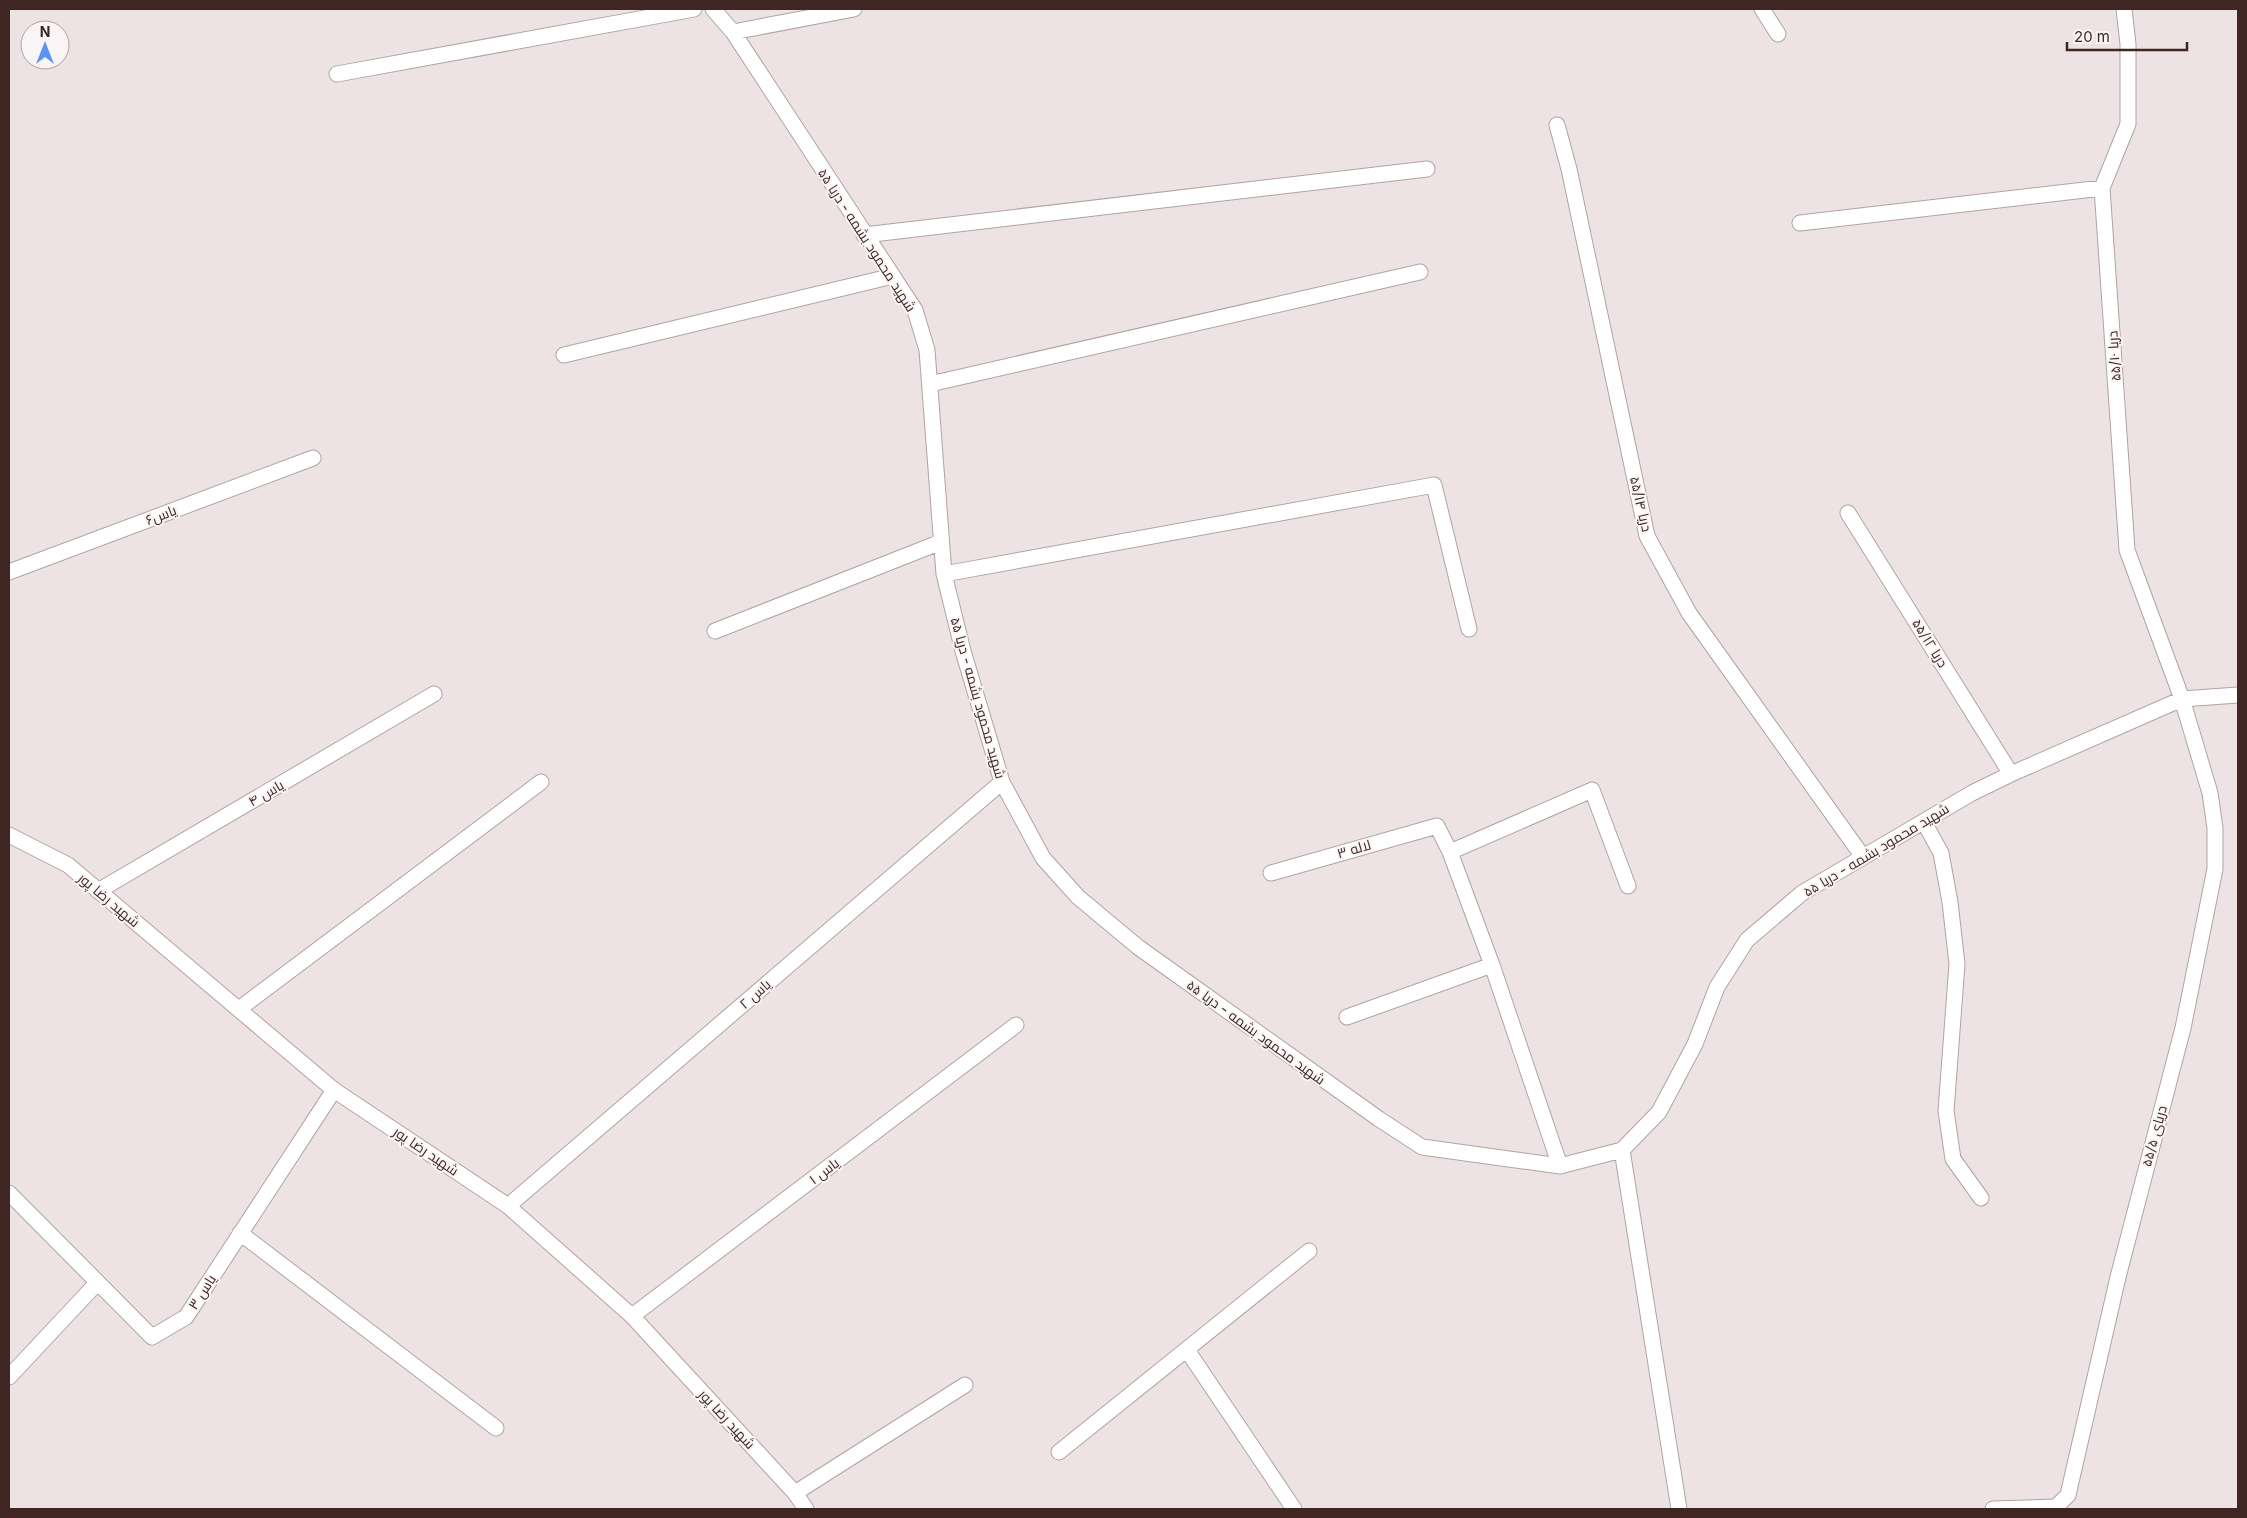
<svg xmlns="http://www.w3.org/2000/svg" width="2247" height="1518" viewBox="0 0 2247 1518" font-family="Inter,Cairo,sans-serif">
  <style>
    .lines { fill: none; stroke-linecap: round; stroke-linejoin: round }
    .street-casing { stroke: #b2a3a2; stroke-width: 17 }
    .secondary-casing { stroke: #b6a09f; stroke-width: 17 }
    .street { stroke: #fff; stroke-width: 15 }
    .secondary { stroke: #fff; stroke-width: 15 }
    .labels { text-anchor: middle; stroke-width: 4; stroke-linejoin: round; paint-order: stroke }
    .street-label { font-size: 14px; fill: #3f2623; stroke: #f9f4f5 }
  </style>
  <rect width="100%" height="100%" fill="#ede3e4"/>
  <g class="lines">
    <defs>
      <path id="street" d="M713,9l20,23 182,278 12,40 17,224 19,77 39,131 41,76 35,39 60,50 241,172 43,28 138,19 62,-16 37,-38 36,-68 22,-57 30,-47 55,-47 170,-100 39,-19 171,-75 56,-4
        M1762,9l16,25
        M733,32l121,-23
        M337,74l357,-65
        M1557,125l12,44 78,367 42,77 174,244
        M1800,223l302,-35
        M864,235l563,-66
        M564,355l329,-79
        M930,384l490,-112
        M1848,513l163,261
        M9,572l304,-114
        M944,574l490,-89 35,144
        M715,631l226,-89
        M1924,822l17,31 9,49 7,62 -11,147 7,48 28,39
        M1450,852l42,113 68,201
        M1271,873l166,-47 13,26 142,-62 36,96
        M98,891l336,-197
        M239,1009l302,-227
        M1347,1017l145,-52
        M1622,1150l57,359
        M9,1193l143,144 34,-20 148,-227
        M508,1206l494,-424
        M240,1233l256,195
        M632,1316l384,-291
        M1187,1350l107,159
        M9,1377l88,-94
        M1059,1452l250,-201
        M795,1493l170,-108
        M1993,1509l63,-2 12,-12 50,-218 65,-249 32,-159v-41l-5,-35 -28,-94 -55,-149 -25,-362 26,-64v-80l-4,-35"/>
      <path id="secondary" d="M9,835l59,30 266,225 174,116 124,110 163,177 11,16"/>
    </defs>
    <!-- street casing -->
    <use href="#street" class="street-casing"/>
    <!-- secondary casing -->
    <use href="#secondary" class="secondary-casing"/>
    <!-- street -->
    <use href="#street" class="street"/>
    <!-- secondary -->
    <use href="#secondary" class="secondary"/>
  </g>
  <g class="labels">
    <!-- street labels -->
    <g class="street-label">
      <text transform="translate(867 240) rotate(57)" y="5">شهید محمود بشمه - دریا ۵۵</text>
      <text transform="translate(2114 356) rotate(-94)" y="5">دریا ۵۵/۱۰</text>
      <text transform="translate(1641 504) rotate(77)" y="5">دریا ۵۵/۱۴</text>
      <text transform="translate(161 515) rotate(-21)" y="5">یاس۶</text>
      <text transform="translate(1930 643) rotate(58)" y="5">دریا ۵۵/۱۲</text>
      <text transform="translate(978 698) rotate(74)" y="5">شهید محمود بشمه - دریا ۵۵</text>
      <text transform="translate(266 793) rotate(-30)" y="5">یاس ۴</text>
      <text transform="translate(1354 849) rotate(-16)" y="5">لاله ۳</text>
      <text transform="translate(1876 850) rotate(-31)" y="5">شهید محمود بشمه - دریا ۵۵</text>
      <text transform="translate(109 900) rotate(40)" y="5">شهید رضا پور</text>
      <text transform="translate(755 994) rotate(-41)" y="5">یاس ۲</text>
      <text transform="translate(1256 1032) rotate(36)" y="5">شهید محمود بشمه - دریا ۵۵</text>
      <text transform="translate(2154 1136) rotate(-75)" y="5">دریای ۵۵/۵</text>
      <text transform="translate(426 1151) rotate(34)" y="5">شهید رضا پور</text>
      <text transform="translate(824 1171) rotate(-37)" y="5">یاس ۱</text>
      <text transform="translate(202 1292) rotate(-57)" y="5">یاس ۳</text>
      <text transform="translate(727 1419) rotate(47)" y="5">شهید رضا پور</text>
    </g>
  </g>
  <!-- border -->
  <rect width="2247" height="1518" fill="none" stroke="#3f2623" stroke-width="20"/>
  <!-- north arrow -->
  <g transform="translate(45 45)"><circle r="24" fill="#f9f4f5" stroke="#afa2a1"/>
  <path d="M0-4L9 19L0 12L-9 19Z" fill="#5e94f1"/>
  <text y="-8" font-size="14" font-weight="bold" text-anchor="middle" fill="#3f2623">N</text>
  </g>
  <!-- scale -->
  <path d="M2067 42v8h120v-8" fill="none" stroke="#3f2623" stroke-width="2.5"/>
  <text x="2074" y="42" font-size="15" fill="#3f2623" stroke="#f9f4f5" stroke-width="4" paint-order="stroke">20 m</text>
</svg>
